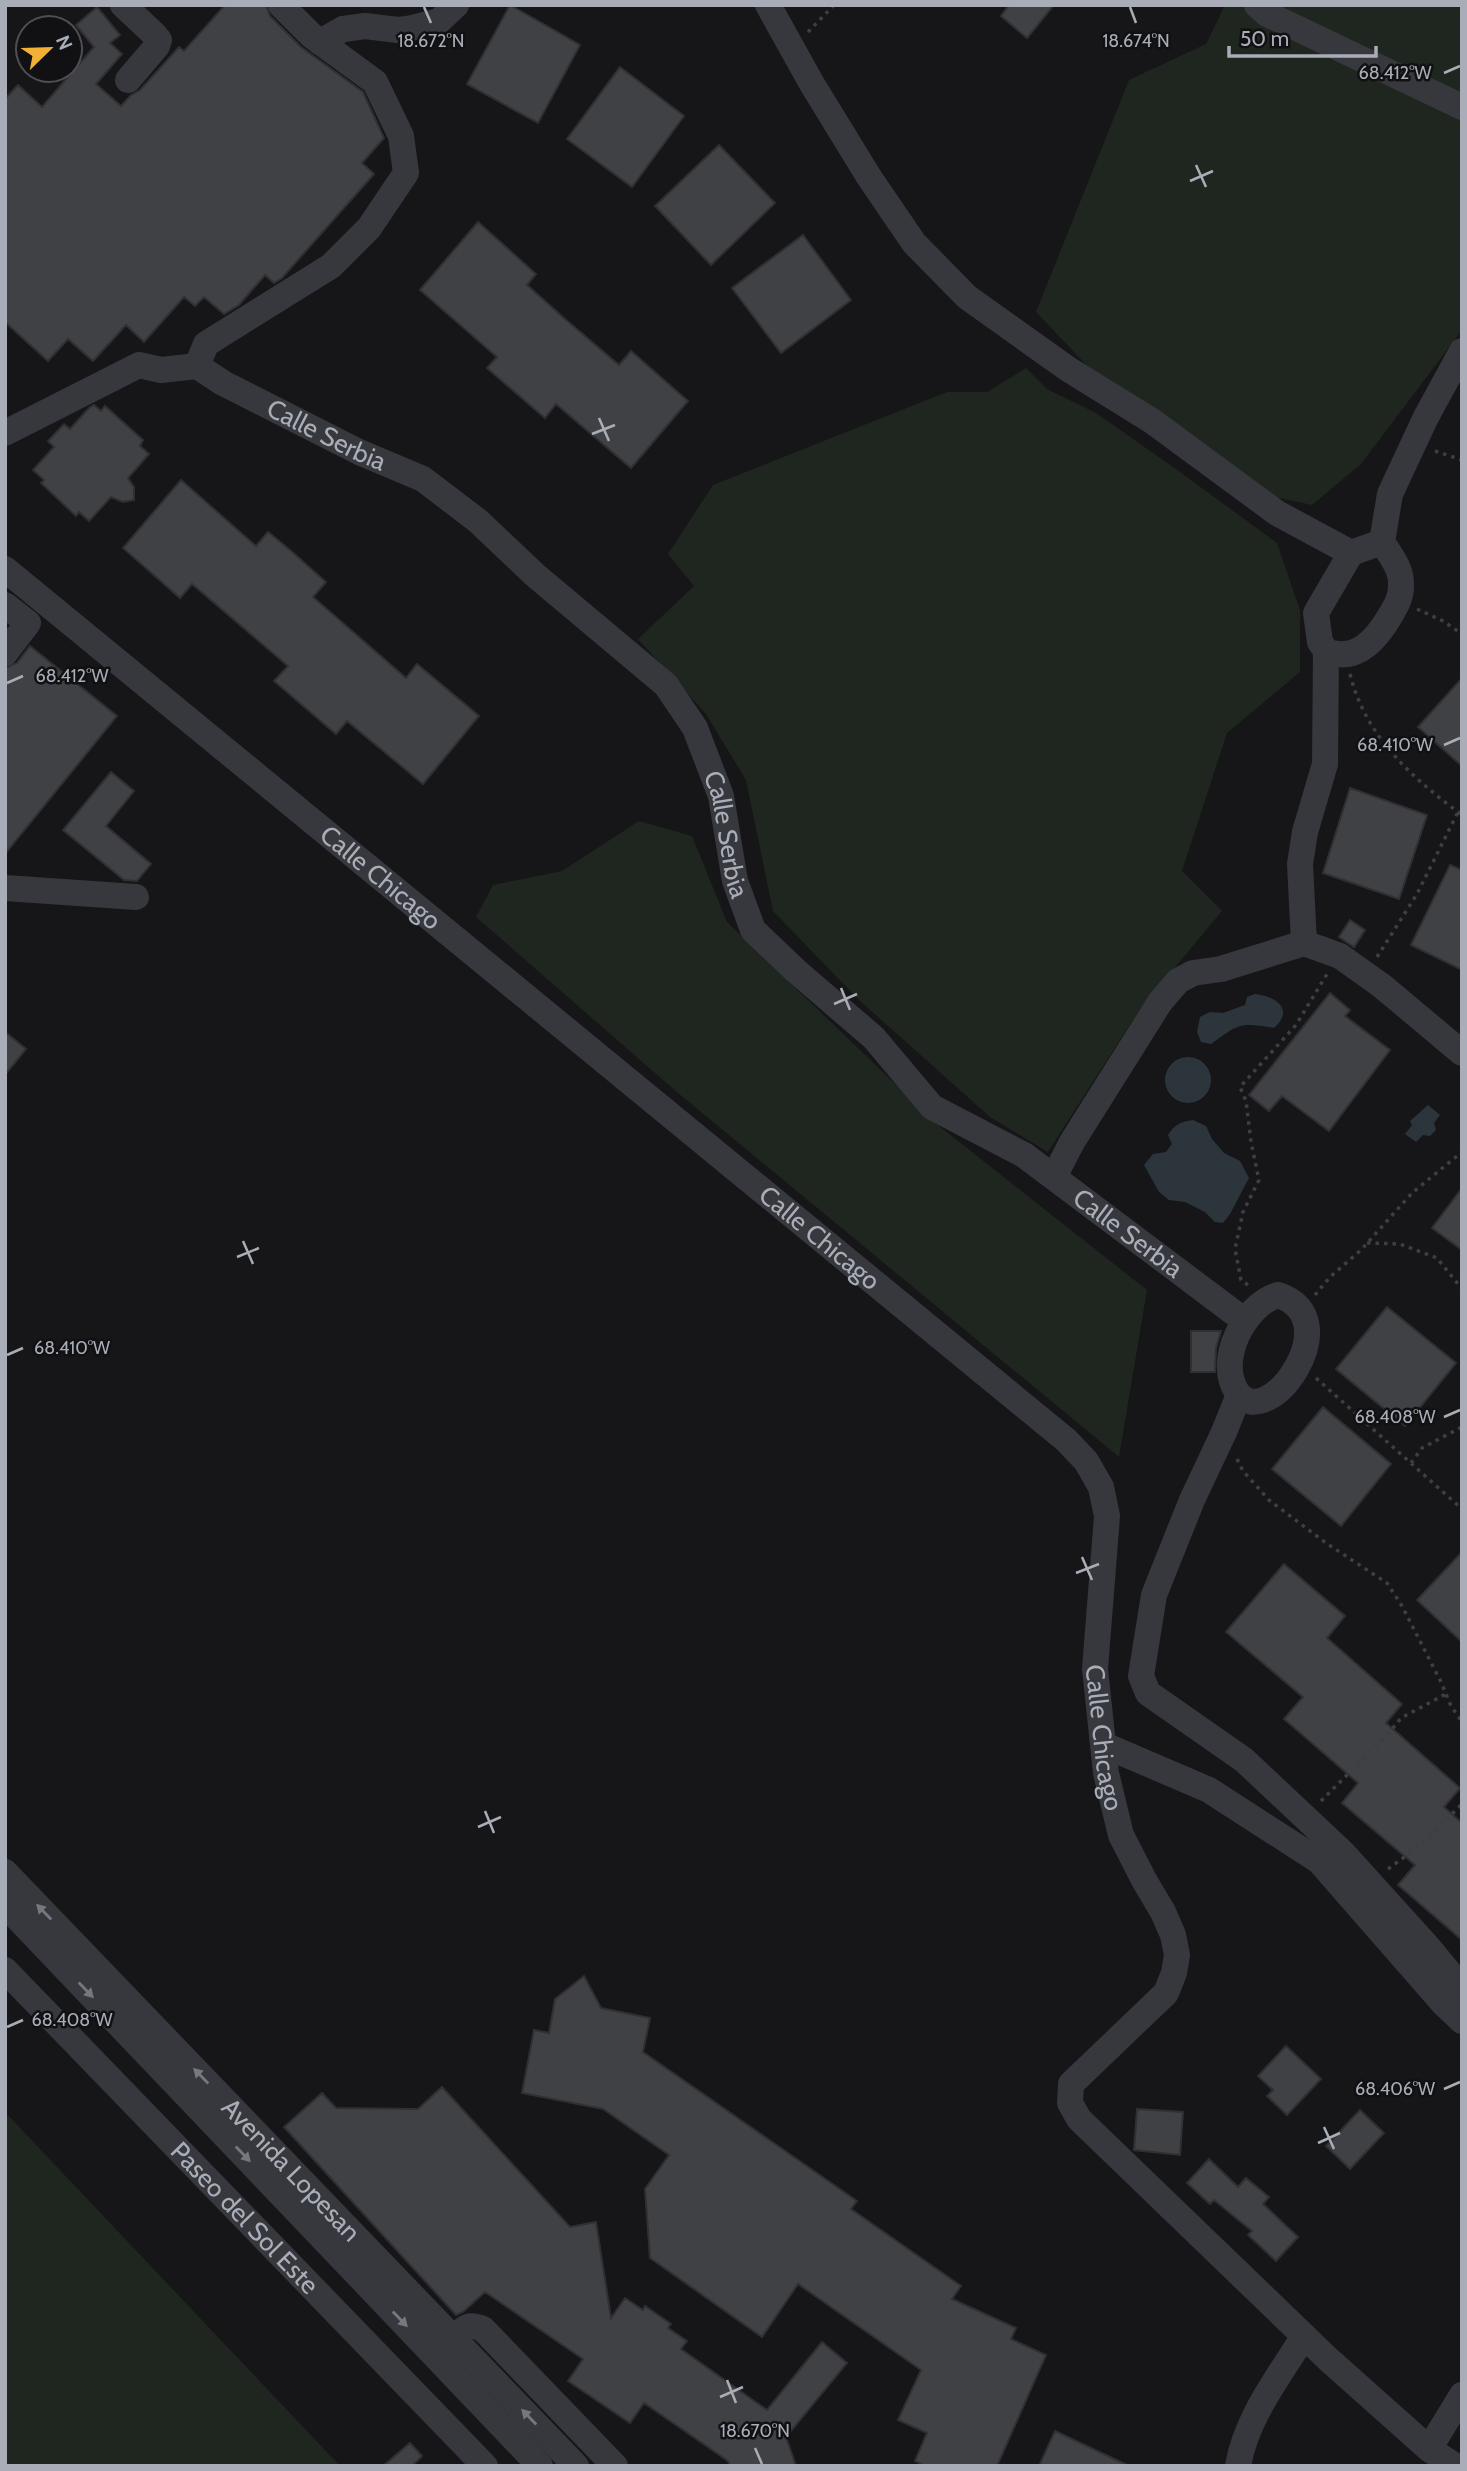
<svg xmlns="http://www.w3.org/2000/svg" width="1467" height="2471" viewBox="0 0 1467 2471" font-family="Cabin,sans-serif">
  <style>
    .green { fill: #1e261f }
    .water { fill: #2c353c }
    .building { fill: #404145; stroke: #303034; stroke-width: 2 }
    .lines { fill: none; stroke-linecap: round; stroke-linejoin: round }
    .path { stroke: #3d3f44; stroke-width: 3.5; stroke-dasharray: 3.5 5; stroke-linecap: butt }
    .minor { stroke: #37383d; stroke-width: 26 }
    .oneway { fill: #757881 }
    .ticks { fill: none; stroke: #a8adb8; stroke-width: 2.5 }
    .labels { text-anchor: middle; stroke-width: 5; stroke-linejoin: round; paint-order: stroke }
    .street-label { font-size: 26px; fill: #a8adb8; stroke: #111113 }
    .ticks-label { font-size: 18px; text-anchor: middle; fill: #a8adb8; stroke: #111113; stroke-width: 5; stroke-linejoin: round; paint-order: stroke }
  </style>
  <rect width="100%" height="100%" fill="#161618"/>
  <!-- green -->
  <path class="green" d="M1225,5h237v325l-101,134 -49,41 -52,-11 -168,-123 -56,-59 93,-232 77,-36z
    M1026,368l21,21 49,24 80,56 101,74 23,67v62l-73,61 -45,138 40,40 -84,101 -90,140 -58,-35 -131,-117 -86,-89 -27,-131 -40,-66 -68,-75 56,-53 -26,-32 45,-69 234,-93h40z
    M639,821l53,15 35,86 212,204 208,164 -28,167 -441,-364 -202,-176 17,-32 69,-14z
    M5,2112l335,354h-335z"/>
  <!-- water -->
  <path class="water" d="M1255,994c21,2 40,16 19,34 -35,-6 -35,-4 -63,16l-10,-2 -4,-10 3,-15 10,-5 13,1 22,-8 2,-8z
    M1165 1080a23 23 0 1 1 46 0a23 23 0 1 1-46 0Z
    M1428,1105l12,10 -6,8 2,7 -6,6 -7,-1 -7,7 -11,-8 7,-9 -2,-4z
    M1193,1120l13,6 6,13 12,14 16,8 9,17 -19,36 -7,9 -8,-1 -10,-10 -20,-10 -16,-2 -10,-8 -15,-27 9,-11 13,-2 6,-8 -4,-9c7,-11 12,-13 25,-15z"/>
  <!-- building -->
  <path class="building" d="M225,5h41l4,11 31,31 62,45 21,46 -22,25 12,11 -92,104 -8,5 -9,-8 -26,30 -15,9 -20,-17 -9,9 -11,-9 -40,45 -18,-17 -33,36 -25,-22 -20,22 -43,-39v-223l13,-14 24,22 52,-60 -18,-22 21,-18 23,28 -10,8 12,11 -26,30 25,22 10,-11 9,-5 39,-43 5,4z
    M510,5l70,40 -42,78 -71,-39z
    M1009,5h45l-27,33 -26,-22z
    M620,67l64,49 -52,71 -65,-48z
    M719,145l56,58 -64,62 -56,-59z
    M478,222l58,52 -9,11 38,34 54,46 12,-14 57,50 -57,67 -75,-64 -11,14 -58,-50 10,-11 -77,-67z
    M803,235l48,65 -70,53 -49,-65z
    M94,405l7,6 4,-5 38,34 -3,6 9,8 -21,24 6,9v13l-11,2 -12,-5 -22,24 -10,-9 -3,4 -35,-33 3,-3 -11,-10 21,-23 -6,-6 16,-17 6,5 19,-21z
    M181,480l75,66 12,-14 22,18 36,32 -13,15 93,81 11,-14 62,52 -56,68 -76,-63 -11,13 -62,-53 14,-15 -96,-82 -12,14 -57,-50z
    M30,646l87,70 -112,138v-186l12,-5z
    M1462,678v88l-44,-39z
    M111,772l23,19 -28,35 45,38 -14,17 -13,-1 -61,-50z
    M1350,788l77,27 -28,84 -76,-26z
    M1450,865l12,5v100l-51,-25z
    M1350,920l15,10 -11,17 -15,-10z
    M1330,993l20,17 -5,6 45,34 -61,81 -47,-35 -13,15 -20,-16z
    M5,1032l21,17 -21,26z
    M1462,1188v62l-30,-22z
    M1387,1307l69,56 -51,63 -69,-57z
    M1191,1331h30l-5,17 -1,24h-24z
    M1323,1407l68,57 -50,62 -69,-57z
    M1462,1552v90l-45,-42z
    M1284,1564l61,52 -18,22 75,66 -16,19 74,65 -16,19 18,16v117l-64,-55 17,-20 -73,-62 16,-20 -74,-64 19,-22 -77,-65z
    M584,1976l17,32 49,10 -7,34 214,149 -6,8 110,77 -9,13 64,29 -5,11 35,16 -49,111h-72l-10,-5 12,-28 -29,-13 23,-50 -123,-86 -36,53 -112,-79 -5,-69 24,-34 -66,-46 -81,-16 12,-63 15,3 6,-34z
    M1286,2046l35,33 -34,36 -20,-19 6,-6 -15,-14z
    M442,2087l128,140 26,-5 15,96 14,-20 18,12 2,-4 26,18 -3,4 19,13 -6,8 86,61 55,-68 25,21 -61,74 10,29h-66l-2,-5 -84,-58 -14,20 -62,-42 15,-22 -98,-67 -22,20 -7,3 -172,-188 38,-34 14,15 82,1z
    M1137,2109l46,3 -3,43 -46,-5z
    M1360,2110l24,23 -34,36 -24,-23z
    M1209,2159l29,28 8,-9 23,19 -6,7 35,33 -22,24 -28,-26 4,-4 -38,-31 -4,4 -23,-21z
    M1055,2431l74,35h-90z
    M410,2443l12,13 -10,10h-29z"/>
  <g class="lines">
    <!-- path -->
    <path class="path" d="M808,32l26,-27
      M1435,451l27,9
      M1417,609l26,12 19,13
      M1350,674c15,62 62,104 112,141
      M1377,957l40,-63 41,-82
      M1367,1243l33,1 37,14 25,31
      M1248,1285l-7,-5 -6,-31 8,-37 16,-32 -8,-38 -5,-41 -6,-14 56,-62 31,-51
      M1315,1295l15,-18 31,-27 51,-57 50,-41
      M1316,1378l146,131
      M1237,1459l6,12 26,29 57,43 61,40 15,23 39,76 10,24 11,16
      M1411,1463l11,-15 40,-21
      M1321,1801l68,-68 12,-15 45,-24
      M1388,1869l33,-24 41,-41"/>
    <!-- minor -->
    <g class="minor">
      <path d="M123,5l32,30 4,5 -2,6 -29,34"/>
      <path d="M768,5l44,79 57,93 45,66 53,54 101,72 84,52 125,92 74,40"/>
      <path d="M1257,5l10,9 195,93"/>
      <path d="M320,42l23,-13 22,-3 33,4 14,-2 27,-7 17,-16"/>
      <path id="s1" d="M197,366l26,17 136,69 64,27 55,42 57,54 131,110 29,43 26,68 14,85 18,49 42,40 79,68 58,69 92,48 221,166"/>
      <path d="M197,366l9,-22 125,-78 38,-38 37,-55 -5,-37 -26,-54 -63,-46 -31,-31"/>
      <path d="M5,433l134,-68 22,5 36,-4"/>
      <path d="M1382,542c9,14 20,27 19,44 0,12 -5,20 -11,30 -14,24 -34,47 -64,35l-6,-9 -4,-29 35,-60z"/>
      <path d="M1382,542l8,-48 36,-77 36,-66"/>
      <path id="s2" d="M5,569l1061,871 20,21 15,26 6,29 -12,153 11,104 15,62 23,45 19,32 10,23 4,20 -3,18 -8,20 -95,91 -1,19 9,16 249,240 101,90 26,17"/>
      <path d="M5,605l23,18 -23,30"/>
      <path d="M5,888l131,9"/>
      <path d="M1304,943l-4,-79 5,-32 20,-68 1,-113"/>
      <path d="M1054,1177l18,-35 88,-140 18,-21 15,-8 28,-4 83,-26 36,13 42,30 80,67"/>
      <path d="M1278,1295c73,23 -11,141 -41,97 -21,-31 7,-87 41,-97z"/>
      <path d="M1239,1395l-15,37 -32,68 -38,95 -13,81 7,17 96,67 99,93 85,94 34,41"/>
      <path d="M1104,1745l105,45 110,71 124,142 19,18"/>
      <path id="s3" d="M5,1872l571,594"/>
      <path d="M5,1905l535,561"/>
      <path id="s4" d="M5,1970l480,496"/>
      <path d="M454,2338c11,-11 14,-15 29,-9l132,137"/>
      <path d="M1429,2449l33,-54"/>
      <path d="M1238,2466c8,-48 41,-90 66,-130"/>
    </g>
  </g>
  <!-- one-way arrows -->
  <defs><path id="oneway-solid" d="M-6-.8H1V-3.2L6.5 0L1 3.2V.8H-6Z" transform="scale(1.75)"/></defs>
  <g class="oneway">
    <use href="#oneway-solid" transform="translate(44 1912) rotate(-134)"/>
    <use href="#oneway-solid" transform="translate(86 1990) rotate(46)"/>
    <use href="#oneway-solid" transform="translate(201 2076) rotate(-134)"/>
    <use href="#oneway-solid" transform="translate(243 2154) rotate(46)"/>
    <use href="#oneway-solid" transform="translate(400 2319) rotate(46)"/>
    <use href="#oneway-solid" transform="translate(529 2417) rotate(-134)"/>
  </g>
  <!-- ticks -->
  <path class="ticks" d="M424,7l7,16M1130,7l6,16M1444,73l16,-7M1196,165l10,22M1190,181l23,-10M599,418l10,23M592,434l23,-9M7,683l16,-7M1444,745l16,-7M841,988l9,22M834,1004l23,-10M243,1241l10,23M237,1257l22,-9M7,1355l16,-7M1444,1417l16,-7M1082,1557l10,23M1076,1573l23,-9M485,1811l9,22M478,1827l23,-10M7,2027l16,-7M1444,2089l16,-7M1324,2127l10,22M1318,2143l22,-10M727,2380l9,23M720,2397l23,-10M755,2448l7,16"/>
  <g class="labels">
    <!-- street labels -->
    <g class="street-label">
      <text dy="9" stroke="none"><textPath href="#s1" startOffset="147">Calle Serbia</textPath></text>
      <text dy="9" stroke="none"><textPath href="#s1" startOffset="735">Calle Serbia</textPath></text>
      <text dy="9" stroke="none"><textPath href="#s2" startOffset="486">Calle Chicago</textPath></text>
      <text dy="9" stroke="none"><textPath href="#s1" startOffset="1321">Calle Serbia</textPath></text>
      <text dy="9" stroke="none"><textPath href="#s2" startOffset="1054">Calle Chicago</textPath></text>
      <text dy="9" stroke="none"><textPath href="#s2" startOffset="1684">Calle Chicago</textPath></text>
      <text dy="9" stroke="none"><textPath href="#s3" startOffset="413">Avenida Lopesan</textPath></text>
      <text dy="9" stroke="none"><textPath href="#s4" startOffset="345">Paseo del Sol Este</textPath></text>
    </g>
  </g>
  <g class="ticks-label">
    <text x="431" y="47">18.672°N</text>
    <text x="1136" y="47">18.674°N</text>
    <text x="1395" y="79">68.412°W</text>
    <text x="72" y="682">68.412°W</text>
    <text x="1395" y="751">68.410°W</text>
    <text x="72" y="1354">68.410°W</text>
    <text x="1395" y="1423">68.408°W</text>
    <text x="72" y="2026">68.408°W</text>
    <text x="1395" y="2095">68.406°W</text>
    <text x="755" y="2437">18.670°N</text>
  </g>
  <!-- border -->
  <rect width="1467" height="2471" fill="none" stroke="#a8adb8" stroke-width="14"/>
  <!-- north arrow -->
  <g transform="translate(49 49) rotate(67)"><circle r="33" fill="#111113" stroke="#4d4f55" stroke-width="2"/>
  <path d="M0-5L12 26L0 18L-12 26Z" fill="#f2b134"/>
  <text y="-10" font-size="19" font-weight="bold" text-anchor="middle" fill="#a8adb8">N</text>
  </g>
  <!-- scale -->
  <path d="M1229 46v10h147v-10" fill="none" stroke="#a8adb8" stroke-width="3.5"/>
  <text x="1240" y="46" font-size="21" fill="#a8adb8" stroke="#111113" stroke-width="5" paint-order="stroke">50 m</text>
</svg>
